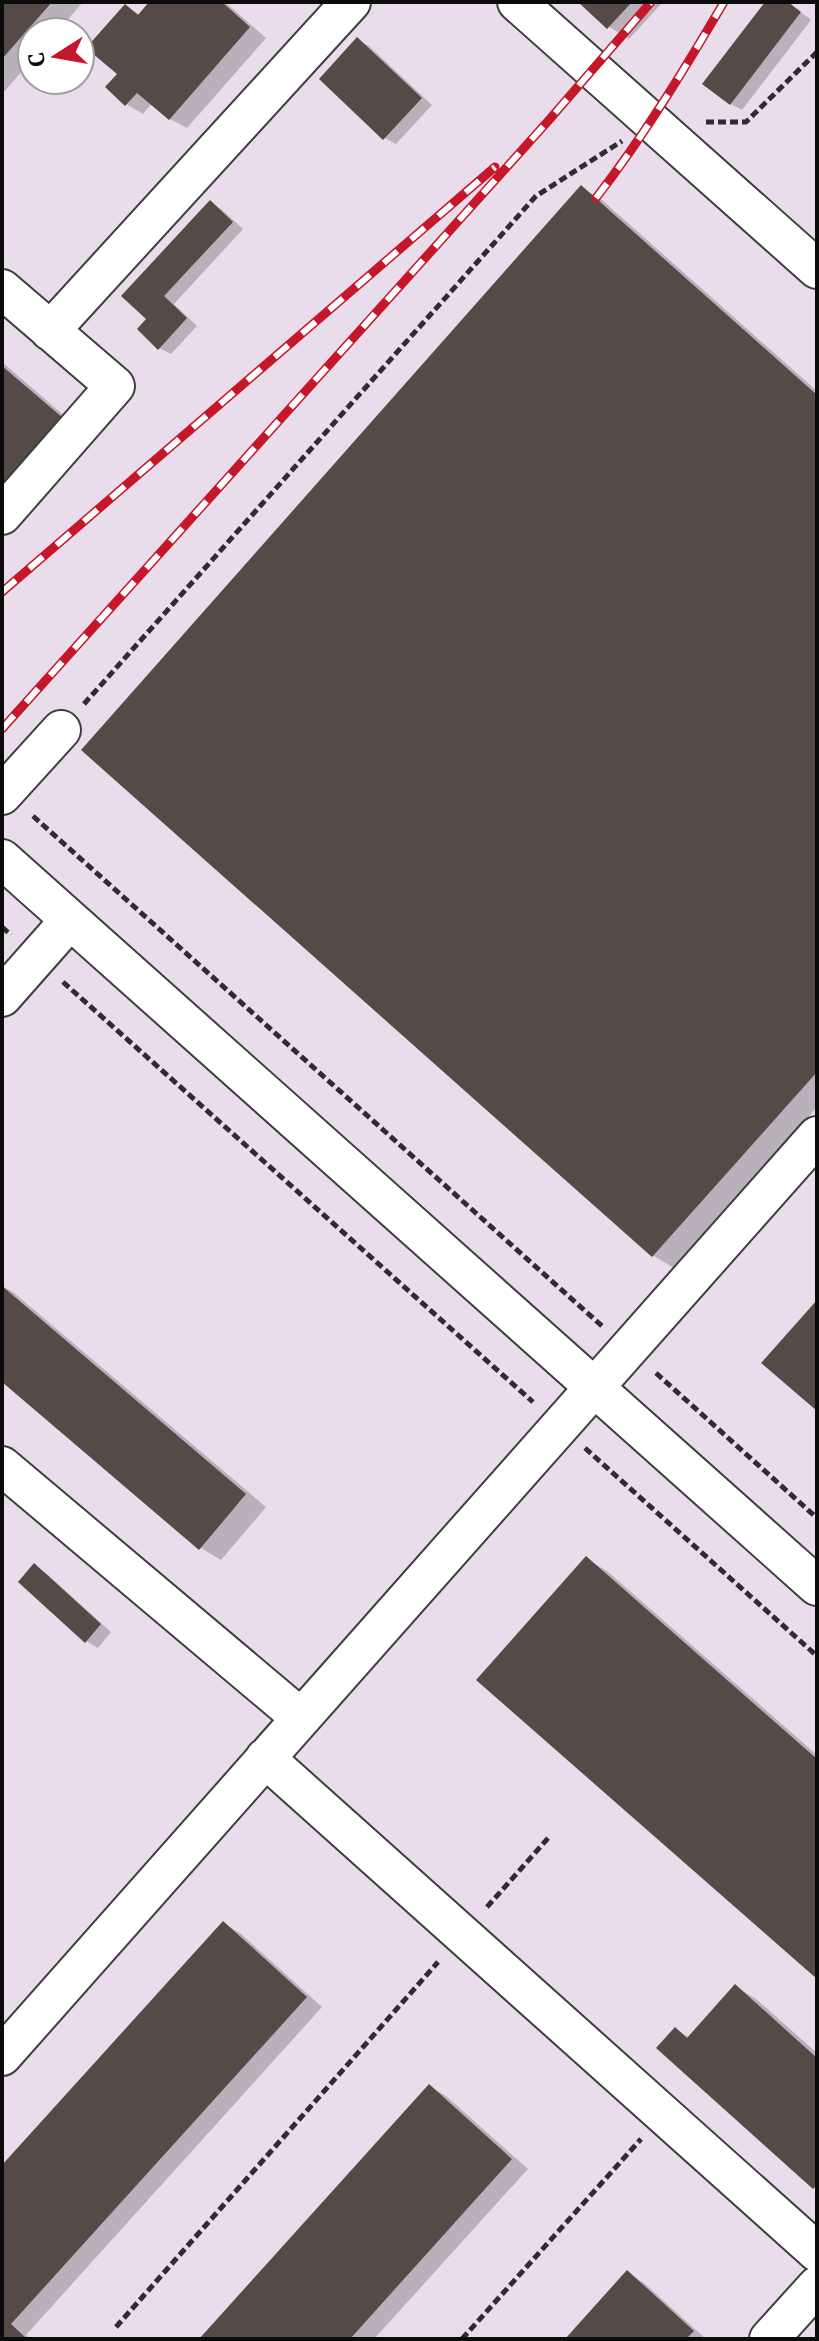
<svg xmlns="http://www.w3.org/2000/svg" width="819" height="2341" viewBox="0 0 819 2341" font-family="'PT Serif',serif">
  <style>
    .industrial { fill: #e9ddeb; fill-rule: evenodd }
    .shadow { fill: #0003 }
    .building { fill: #544b46 }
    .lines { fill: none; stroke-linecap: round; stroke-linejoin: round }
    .minor-casing { stroke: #3e3e3e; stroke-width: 42 }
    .path { stroke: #2d2d2d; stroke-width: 5; stroke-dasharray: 8 4; stroke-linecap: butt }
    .minor { stroke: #fff; stroke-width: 38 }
    .rail-casing { stroke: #c6172a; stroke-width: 9 }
    .rail { stroke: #fff; stroke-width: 6; stroke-dasharray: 18; stroke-linecap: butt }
  </style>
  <rect width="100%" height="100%" fill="#fff9e8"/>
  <!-- industrial -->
  <path class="industrial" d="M2,2h815v2337h-815zM32,32h48v48h-48z"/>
  <!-- shadow -->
  <path class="shadow" d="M2,2h81l-26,30h-25v28l-30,34z
    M152,2h73l41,36 -79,90 -17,-9 -18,-16 -9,11 -17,-10 -6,-30 6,-68 14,9z
    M581,2h82l-34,37 -20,-12z
    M768,2h20l23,18 -69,90 -11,-6z
    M358,40l11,6 63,59 -36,39 -11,-6z
    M582,188l20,12 215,191v716l-143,161 -20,-12 -570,-506z
    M210,202l11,7 22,20 -69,75 23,22 -26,28 -12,-6 -10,-29z
    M2,362l81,70 -81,93z
    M2,1286l11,6 253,215 -45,53 -20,-12 -199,-169z
    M586,1559l21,12 210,184v221z
    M35,1566l11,7 65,59 -13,16 -12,-7z
    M223,1923l17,10 82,74 -296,328 5,4h-29v-171z
    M736,1987l20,12 61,54v136l-158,-141 16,-19 15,9z
    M429,2086l17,10 82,73 -154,170h-172z
    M627,2273l17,10 62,56h-139z"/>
  <!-- building -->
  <path class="building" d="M2,2h50l-50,57z
    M149,2h73l28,25 -81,93 -32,-27 -12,13 -20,-19 12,-13 -31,-26 39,-44 13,11z
    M578,2h54l-25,27z
    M765,2h23l13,10 -71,93 -28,-21z
    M357,37l65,61 -39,42 -64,-61z
    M581,185l236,210v677l-165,185 -571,-507z
    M210,200l23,22 -69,74 23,22 -29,32 -21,-21 9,-10 -25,-23z
    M2,366l61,52 -61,71z
    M2,1286l244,208 -47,56 -197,-168z
    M817,1300v111l-56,-48z
    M586,1556l231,203v220l-341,-299z
    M34,1563l67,61 -16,19 -67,-61z
    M223,1921l84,76 -296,327 16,15h-25v-174z
    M735,1984l82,74v127l-4,4 -157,-141 19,-21 12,11z
    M429,2084l83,75 -162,180h-151z
    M627,2270l67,61 -8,8h-121z"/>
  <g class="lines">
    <defs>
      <path id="minor" d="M517,2l300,267
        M2,289l113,97 -113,129
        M50,331l301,-329
        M2,795l59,-65
        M2,859l815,727
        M2,997l68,-77
        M2,1466l299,252
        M265,1758l552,494
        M2,2056l815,-920
        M769,2339l48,-53"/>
    </defs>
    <!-- minor casing -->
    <use href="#minor" class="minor-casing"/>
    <!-- path -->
    <path class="path" d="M706,122h40l71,-70
      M84,704l452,-508 86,-55
      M33,816l570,511
      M2,927l9,8
      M63,982l470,420
      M656,1373l161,145
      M585,1448l232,208
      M487,1907l63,-71
      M116,2327l322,-365
      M462,2339l179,-200"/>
    <!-- minor -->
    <use href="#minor" class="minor"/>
    <defs>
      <path id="rail" d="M596,198c48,-62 88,-128 128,-196
        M2,592l493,-425
        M2,729l547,-609 102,-118"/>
    </defs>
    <!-- rail casing -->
    <use href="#rail" class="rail-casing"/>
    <!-- rail -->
    <use href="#rail" class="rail"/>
  </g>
  <!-- border -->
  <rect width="819" height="2341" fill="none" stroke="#0b0b0b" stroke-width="8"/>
  <!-- north arrow -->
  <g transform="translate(56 56) rotate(259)"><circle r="38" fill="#ffffff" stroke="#9d9d9d" stroke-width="2"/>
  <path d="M0-6L14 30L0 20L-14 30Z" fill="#c6172a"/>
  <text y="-12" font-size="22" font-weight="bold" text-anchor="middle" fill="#0b0b0b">С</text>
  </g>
</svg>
